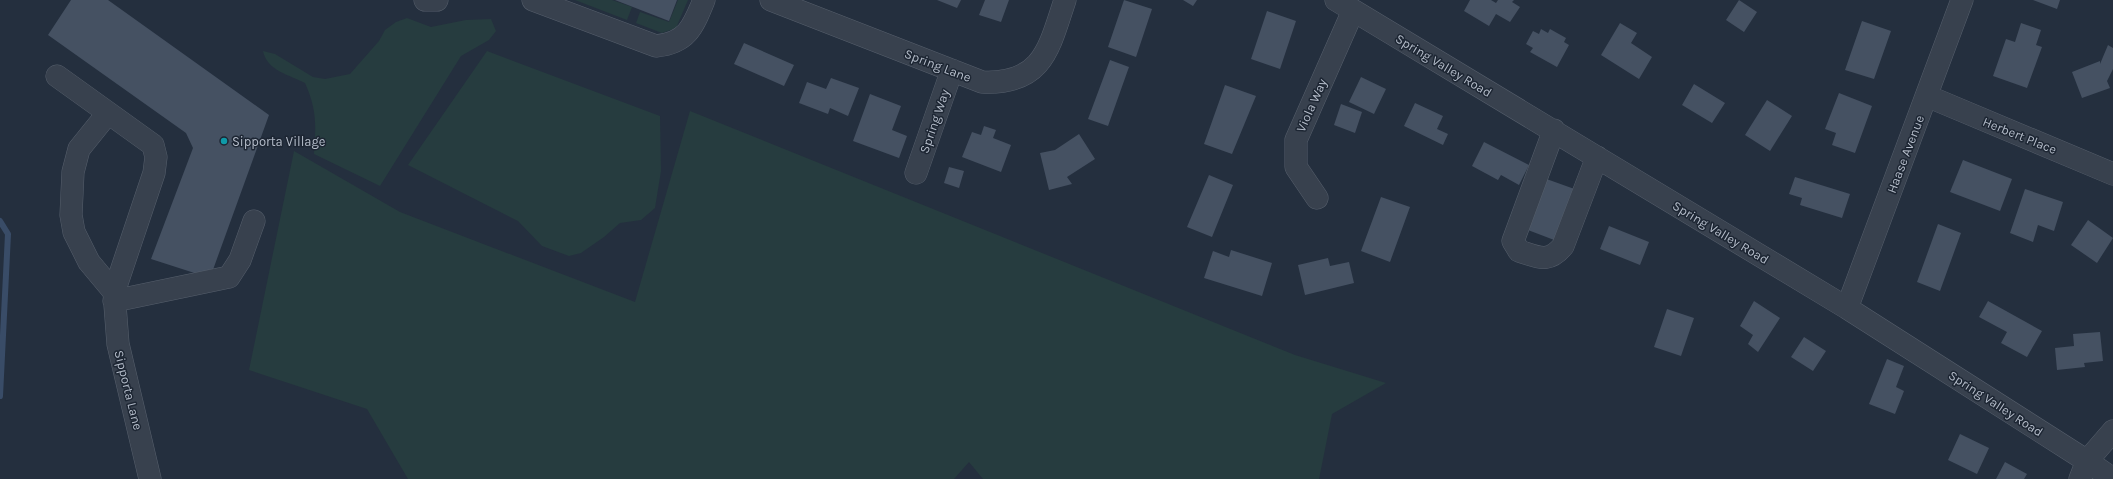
<svg xmlns="http://www.w3.org/2000/svg" width="2113" height="479" viewBox="0 0 2113 479" font-family="Karla,sans-serif">
  <style>
    .green { fill: #263c3f }
    .lines { fill: none; stroke-linecap: round; stroke-linejoin: round }
    .stream { stroke: #394c67; stroke-width: 6 }
    .building { fill: #455162 }
    .minor-casing { stroke: #565f6c; stroke-width: 23 }
    .minor { stroke: #38414e; stroke-width: 22 }
    .culture-dot { fill: #0f9aa8; stroke: #1d2633; stroke-width: 1.5 }
    .labels { text-anchor: middle; stroke-width: 3; stroke-linejoin: round; paint-order: stroke }
    .street-label { font-size: 13px; fill: #b4bcc9; stroke: #1d2633 }
    .poi-label { font-size: 13px; fill: #b4bcc9; stroke: #1d2633; text-anchor: start }
  </style>
  <rect width="100%" height="100%" fill="#242f3e"/>
  <!-- green -->
  <path class="green" d="M575,0h37l20,7 -5,13z
    M678,0h10l-12,28 -14,5 -26,-10 4,-11 29,10z
    M407,18l24,9 35,-7 25,-1 5,12 -7,9 -28,16 -81,130 -66,-32c2,-29 3,-44 -9,-71 -15,-8 -38,-12 -42,-32l12,3 38,23 12,2 25,-5 29,-33 6,-11 11,-8z
    M487,51l173,65 1,55 -6,37 -14,12 -21,3 -16,14 -23,16 -12,3 -27,-10 -24,-25 -110,-56z
    M690,111l605,244 91,28 -54,31 -13,65h-336l-14,-17 -15,17h-546l-41,-70 -118,-39 45,-219 106,61 235,90z"/>
  <g class="lines">
    <!-- stream -->
    <path class="stream" d="M0,221l8,13 -8,162"/>
  </g>
  <!-- building -->
  <path class="building" d="M71,0h37l161,115 -59,163 -59,-19 42,-111 -7,-15 -138,-98z
    M615,0h62l-8,21z
    M937,0h24l-4,8z
    M985,0h24l-8,22 -22,-7z
    M1124,0l28,9 -16,48 -28,-10z
    M1183,0h14l-4,6z
    M1470,0h21l5,3 2,-3h16l-2,2 8,5 -10,15 -14,-8 -7,12 -25,-15z
    M1739,0l18,12 -13,20 -18,-12z
    M2033,0h27l-3,9z
    M1267,11l29,10 -16,48 -29,-10z
    M1862,21l29,10 -17,48 -29,-9z
    M1620,23l17,10 -6,10 21,14 -13,22 -38,-24z
    M2021,23l20,7 -5,15 6,2 -15,41 -34,-12 13,-37 9,3z
    M1541,29l7,4 2,-4 16,9 -2,4 5,3 -12,22 -27,-15 3,-4 -7,-4 7,-13 6,3z
    M744,43l50,22 -10,21 -50,-22z
    M2108,45l5,3v21l-6,12 3,7 -28,10 -10,-26 28,-11v3z
    M1110,60l19,7 -21,59 -20,-7z
    M1361,77l25,12 -12,25 -25,-12z
    M831,78l28,10 -11,28 -18,-8 -2,6 -29,-11 8,-21 19,7z
    M1694,84l31,19 -13,20 -30,-18z
    M1225,85l31,11 -24,58 -28,-10z
    M1839,93l33,13 -17,47 -23,-8 4,-12 -11,-4z
    M870,94l31,12 -9,24 15,6 -8,22 -46,-17z
    M1767,100l25,16 -22,35 -25,-16z
    M1415,103l28,13 -6,13 11,5 -5,11 -39,-19z
    M1341,104l21,8 -7,21 -21,-8z
    M984,126l12,4 -3,8 18,7 -10,27 -39,-15 10,-25 9,3z
    M1079,134l16,25 -28,18 5,7 -23,6 -9,-37 15,-3z
    M1484,142l45,23 -10,20 -18,-10 -3,5 -26,-14z
    M1963,160l49,19 -12,32 -50,-19z
    M949,167l15,4 -5,17 -15,-5z
    M1209,175l24,10 -21,52 -25,-10z
    M1541,177l39,14 -18,52 -39,-15z
    M1795,177l55,17 -8,24 -42,-13 2,-7 -13,-4z
    M2025,189l38,13 -9,29 -16,-6 -5,17 -23,-9z
    M1381,197l29,10 -20,55 -29,-11z
    M2088,220l25,18 -16,25 -26,-18z
    M1938,224l23,9 -21,58 -23,-9z
    M1609,226l40,16 -9,23 -40,-16z
    M1231,250l41,13 -10,33 -58,-18 9,-27 16,6z
    M1328,258l2,8 19,-4 5,21 -49,12 -7,-30z
    M1754,301l26,17 -22,34 -10,-8 5,-9 -13,-9z
    M1988,301l54,30 -15,26 -26,-14 6,-11 -28,-15z
    M1667,309l27,9 -13,38 -27,-9z
    M2100,332l3,29 -19,2 1,4 -28,3 -2,-22 19,-2 -1,-12z
    M1804,337l22,14 -13,20 -22,-14z
    M1887,359l17,7 -8,21 8,4 -9,23 -26,-10z
    M1960,434l29,14 -12,26 -29,-14z
    M2005,462l22,12 -3,5h-28z"/>
  <g class="lines">
    <defs>
      <path id="minor" d="M425,0h12
        M533,0l123,46c31,-3 37,-19 48,-46
        M771,0l211,82c61,3 67,-34 83,-82
        M1336,0l511,308 240,153 -7,18
        M57,76l96,69 3,12 -2,16 -40,119
        M1927,96l186,78
        M108,113l-29,36 -6,23 -2,43 3,17 15,30 25,30 4,52 32,135
        M1554,130l-41,111 6,10c19,6 29,13 44,-5l34,-89
        M916,173l36,-103
        M1317,198l-21,-31v-27l57,-129
        M114,301l115,-24 11,-17 14,-39
        M1847,308l115,-308
        M2113,479l-26,-18 26,-30"/>
    </defs>
    <!-- minor casing -->
    <use href="#minor" class="minor-casing"/>
    <!-- minor -->
    <use href="#minor" class="minor"/>
  </g>
  <!-- markers -->
  <circle class="culture-dot" cx="224" cy="141" r="4"/>
  <g class="labels">
    <!-- street labels -->
    <g class="street-label">
      <text transform="translate(938 65) rotate(21)" y="5">Spring Lane</text>
      <text transform="translate(1444 65) rotate(31)" y="5">Spring Valley Road</text>
      <text transform="translate(1311 105) rotate(-66)" y="5">Viola Way</text>
      <text transform="translate(934 121) rotate(-71)" y="5">Spring Way</text>
      <text transform="translate(2020 135) rotate(22)" y="5">Herbert Place</text>
      <text transform="translate(1905 154) rotate(-69)" y="5">Haase Avenue</text>
      <text transform="translate(1721 232) rotate(31)" y="5">Spring Valley Road</text>
      <text transform="translate(129 390) rotate(76)" y="5">Sipporta Lane</text>
      <text transform="translate(1996 403) rotate(33)" y="5">Spring Valley Road</text>
    </g>
    <!-- poi labels -->
    <g class="poi-label">
      <text x="232" y="146">Sipporta Village</text>
    </g>
  </g>
</svg>
